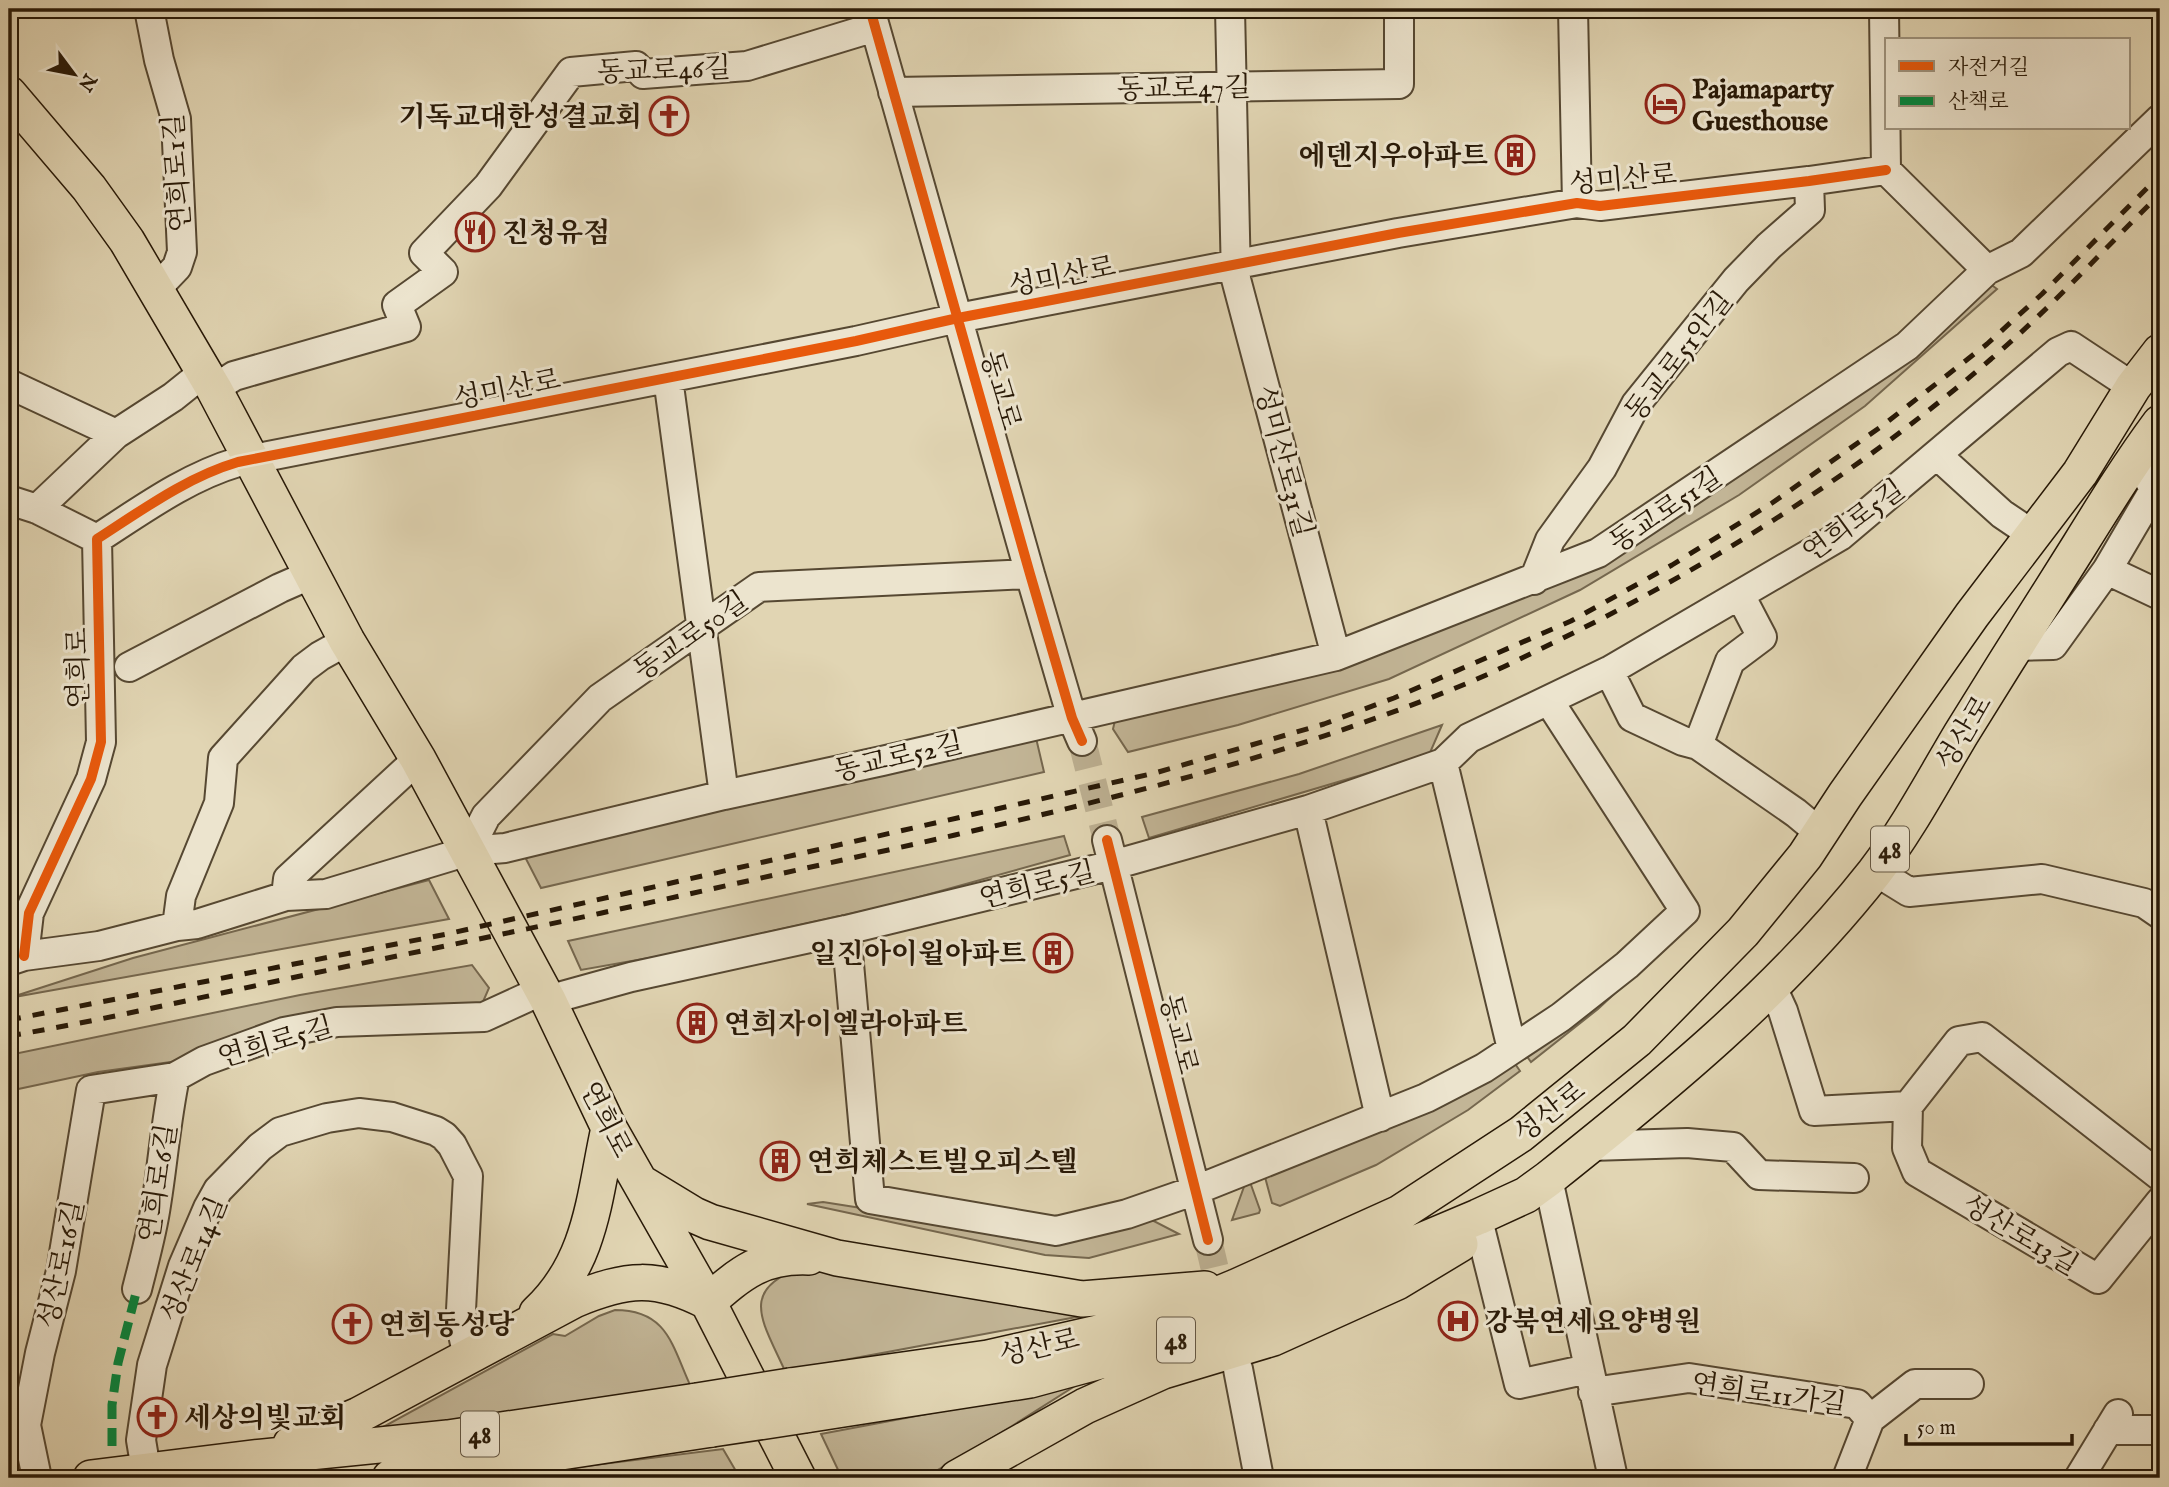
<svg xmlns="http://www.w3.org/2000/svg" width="2169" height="1487" viewBox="0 0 2169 1487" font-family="'IM FELL English','Noto Serif KR',serif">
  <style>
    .green { fill: #c2b596; stroke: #75674e; stroke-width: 2 }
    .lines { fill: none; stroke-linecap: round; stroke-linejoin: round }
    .minor-tunnel { stroke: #bcaf91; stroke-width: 28; stroke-dasharray: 28 14; stroke-linecap: butt }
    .minor-casing { stroke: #564832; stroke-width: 32 }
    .major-casing { stroke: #281907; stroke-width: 38 }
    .minor { stroke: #ece4ce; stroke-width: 28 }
    .major { stroke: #e1d5b3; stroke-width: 35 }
    .rail { stroke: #281907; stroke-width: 5; stroke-dasharray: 12 12; stroke-linecap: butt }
    .major-bridge-casing { stroke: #281907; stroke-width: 38; stroke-linecap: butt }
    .major-bridge { stroke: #e1d5b3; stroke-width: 35 }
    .quiet { stroke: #00873e; stroke-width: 9; stroke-dasharray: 18 9; stroke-linecap: butt }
    .cycleway-casing { stroke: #ece4ce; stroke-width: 15 }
    .cycleway { stroke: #e8590c; stroke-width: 10 }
    .labels { text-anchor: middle; stroke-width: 6; stroke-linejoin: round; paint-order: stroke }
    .shield { fill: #ece4ce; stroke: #635643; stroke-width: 2 }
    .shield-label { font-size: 26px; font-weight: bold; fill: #281907 }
    .street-label { font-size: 28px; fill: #281907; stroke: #ece4ce }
    .poi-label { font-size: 28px; font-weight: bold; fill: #281907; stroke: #ece4ce; text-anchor: start }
  </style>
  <rect width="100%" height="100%" fill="#e1d5b3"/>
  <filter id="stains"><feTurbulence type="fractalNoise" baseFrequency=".00286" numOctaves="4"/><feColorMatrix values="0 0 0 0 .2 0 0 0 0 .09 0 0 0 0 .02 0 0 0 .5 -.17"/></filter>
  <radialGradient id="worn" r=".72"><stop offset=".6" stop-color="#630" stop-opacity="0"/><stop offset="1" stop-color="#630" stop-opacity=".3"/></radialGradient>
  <!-- green -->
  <path class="green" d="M1985,280l12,9 -132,117 -126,89 -159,95 -191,89 -151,46 -110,27 -15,-23 5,-22 142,-32 402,-156z
    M1442,725l-13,30 -280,83 -7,-21 157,-43z
    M1036,738l8,34 -503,116 -17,-33z
    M1064,836l6,19 -180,50 -230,51 -79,14 -13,-29z
    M429,880l20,39 -440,79 124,-40z
    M1684,929l-86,80 -67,53 -8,-11z
    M472,965l17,23 -7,16 -304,57 -80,11 -89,19v-36l291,-60z
    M1511,1058l9,13 -52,39 -92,55 -96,41 -8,-3 -7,-26z
    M1250,1182l10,28 -1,3 -27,7 13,-36z
    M823,1202l89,14 238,3 29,15 -90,24 -44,-3 -238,-51z
    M809,1265l273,51 -297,55c-24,-53 -48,-83 24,-106z
    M615,1310c53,0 57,36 76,77l-307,45 -1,-5 170,-93 12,2 34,-20z
    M1075,1386l-63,40 -88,52h-78l-6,-4 -19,-40z
    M723,1449l17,29h-251z"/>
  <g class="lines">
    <!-- minor-tunnel -->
    <path class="minor-tunnel" d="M1082,741l25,99
      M1208,1240l17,72"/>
    <defs>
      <path id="minor" d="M149,9l10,51 17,59 6,133 -5,15 -21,22
        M870,9l160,565 42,144 10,23
        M1230,9l6,270 100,377
        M1573,9l4,194
        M1884,9l2,161 101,100
        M893,92l506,-8v-75
        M668,378l56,417
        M9,384l107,50
        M214,389l20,-13 172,-49 -9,-22 46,-33 -19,-19 64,-67 83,-114 65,-6 7,8 104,-8 128,-39
        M1937,455l65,59 31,21
        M9,500l28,9 60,30
        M37,509l79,-75 57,-37 30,-24
        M2107,570l53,25
        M1534,580l16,-40 52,-72 34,-64 100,-124 33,-34 41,-36 -1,-29
        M2015,646l38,-1 54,-75 47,-80 -17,-36
        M129,667l151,-79 32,-14
        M1609,671l23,46 51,24 15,4 98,68 24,20
        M1698,745l32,-84 32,-24 -22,-42
        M1443,763l69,286
        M1308,810l72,307
        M1107,840l101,400
        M468,851l37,-3 219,-53 158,-34 454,-105 262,-103 309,-207 80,-76 34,-17 139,-134
        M468,851l18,-35 114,-118 159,-111 271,-13
        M1875,871l34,21 133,-13 102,24 16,11
        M286,896l2,-17 130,-120
        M177,926l4,-30 38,-93 4,-45 81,-90 16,-12 27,-15
        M846,930l24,269 186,32 71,-17 69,-24 230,-92 58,-30 77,-51 66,-52 58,-54 -136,-210
        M24,956l5,-43 62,-134 10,-37 -4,-203c45,-29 90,-62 141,-77l618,-121 102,-23 440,-85 179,-30 23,3 209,-25 77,-11
        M9,961l15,-5 75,-10 78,-20 20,-2 89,-28 40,-2 129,-39
        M1772,987l11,24 31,100 94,-5 51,-65 23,-4 178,139
        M548,1000l83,-23 215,-47 267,-65 195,-55 135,-47 26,-25 140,-67 231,-135 218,-184 13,-6 62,41
        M1908,1106l-1,42 10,24 181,107 62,-77
        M1591,1146l96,-3 46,4 26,28 95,3
        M1548,1179l65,299
        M1481,1232l38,152 69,-15
        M137,1289c7,-28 15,-56 19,-84 7,-43 10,-86 19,-128
        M1238,1369l21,109
        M1593,1392l96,-14 168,26 13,15 45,-35h54
        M2108,1430h52
        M146,1470l-5,-30 11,-75 31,-99 25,-58 10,-18 42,-43 20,-15 47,-14 32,-5 33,4 44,14 8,5 8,9 16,31 -7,134 1,20 6,27
        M37,1478l-11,-53 14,-72 21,-82 30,-181 84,-13 29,-16 80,-29 53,-10 147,-5 59,-27
        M1847,1478l23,-59
        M2079,1478l39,-64"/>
      <path id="major" d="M9,94l80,94 38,53 87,148 133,252 71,118 130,241 61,128 99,174 90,176
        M643,1184l51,31 16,7 127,36 245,41 123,-10
        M708,1302c33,-29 54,-47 101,-45
        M537,1313c55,-51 57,-117 72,-185
        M790,1386l198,-28 171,-39 77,-32 164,-74 121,-79 116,-94 106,-108 62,-76 40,-61 127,-180 108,-142 53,-86 27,-35
        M805,1415l225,-35 173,-47 275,-116 48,-22 22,-16c117,-93 233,-188 326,-306 33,-43 59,-92 87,-139 39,-63 78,-125 118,-188 26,-42 52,-84 81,-123
        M291,1444l68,-29 215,-115c53,-22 82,-25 134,2
        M91,1478l171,-21 186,-19 249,-37
        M390,1478l322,-49
        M957,1478l128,-72 78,-35 110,-33 124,-56 63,-38"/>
    </defs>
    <!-- minor casing -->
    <use href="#minor" class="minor-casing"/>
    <!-- major casing -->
    <use href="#major" class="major-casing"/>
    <!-- minor -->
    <use href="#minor" class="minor"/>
    <!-- major -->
    <use href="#major" class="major"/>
    <!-- rail -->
    <path class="rail" d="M9,1020l438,-86 708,-161 169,-49 70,-26 177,-77 101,-56 100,-62 110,-77 105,-82 55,-50 118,-119
      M9,1036c101,-17 201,-41 301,-62 136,-28 271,-56 406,-86 250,-56 504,-105 742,-201 33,-13 65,-30 97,-45 156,-76 305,-170 436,-283 60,-51 113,-110 169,-165"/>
    <defs>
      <path id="major-bridge" d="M697,1401l93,-15
        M712,1429l93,-14"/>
    </defs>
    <!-- major-bridge casing -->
    <use href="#major-bridge" class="major-bridge-casing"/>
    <!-- major-bridge -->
    <use href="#major-bridge" class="major-bridge"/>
    <!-- quiet -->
    <path class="quiet" d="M112,1446v-41l6,-42 19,-74"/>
    <defs>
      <path id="cycleway" d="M870,9l160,565 42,144 10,23
        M1107,840l101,400
        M24,956l5,-43 62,-134 10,-37 -4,-203c45,-29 90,-62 141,-77l618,-121 102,-23 440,-85 179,-30 23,3 209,-25 77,-11"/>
    </defs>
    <!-- cycleway casing -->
    <use href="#cycleway" class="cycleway-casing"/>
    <!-- cycleway -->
    <use href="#cycleway" class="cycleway"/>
  </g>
  <!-- icons -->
  <defs>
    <symbol id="hotel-ring" viewBox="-11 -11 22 22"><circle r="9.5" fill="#ece4ce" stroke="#8f2418" stroke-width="1.5"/><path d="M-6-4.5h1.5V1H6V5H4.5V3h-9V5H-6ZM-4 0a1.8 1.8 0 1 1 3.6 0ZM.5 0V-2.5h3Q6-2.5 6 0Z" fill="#8f2418"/></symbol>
    <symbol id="church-ring" viewBox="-11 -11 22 22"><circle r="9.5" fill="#ece4ce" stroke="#8f2418" stroke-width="1.5"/><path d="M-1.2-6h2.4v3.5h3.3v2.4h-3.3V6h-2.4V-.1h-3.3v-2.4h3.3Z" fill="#8f2418"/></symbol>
    <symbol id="building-ring" viewBox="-11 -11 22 22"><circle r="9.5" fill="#ece4ce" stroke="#8f2418" stroke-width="1.5"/><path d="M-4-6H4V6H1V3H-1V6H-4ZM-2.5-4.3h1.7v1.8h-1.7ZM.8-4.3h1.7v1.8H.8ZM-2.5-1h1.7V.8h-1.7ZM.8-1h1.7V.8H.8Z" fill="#8f2418"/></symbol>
    <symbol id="restaurant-ring" viewBox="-11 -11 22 22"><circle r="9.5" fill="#ece4ce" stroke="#8f2418" stroke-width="1.5"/><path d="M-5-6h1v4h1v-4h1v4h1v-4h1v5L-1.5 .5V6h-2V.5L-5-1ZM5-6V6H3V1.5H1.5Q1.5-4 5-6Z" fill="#8f2418"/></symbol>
    <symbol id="hospital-ring" viewBox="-11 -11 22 22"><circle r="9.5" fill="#ece4ce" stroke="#8f2418" stroke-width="1.5"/><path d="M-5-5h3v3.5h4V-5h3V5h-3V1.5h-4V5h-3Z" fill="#8f2418"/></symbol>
  </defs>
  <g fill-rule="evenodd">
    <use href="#hotel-ring" x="1643" y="82" width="44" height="44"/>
    <use href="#church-ring" x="647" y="94" width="44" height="44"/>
    <use href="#building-ring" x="1493" y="133" width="44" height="44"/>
    <use href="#restaurant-ring" x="453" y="210" width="44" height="44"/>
    <use href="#building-ring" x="1031" y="931" width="44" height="44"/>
    <use href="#building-ring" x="675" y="1001" width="44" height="44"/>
    <use href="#building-ring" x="758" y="1139" width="44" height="44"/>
    <use href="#hospital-ring" x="1436" y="1299" width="44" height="44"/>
    <use href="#church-ring" x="330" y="1302" width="44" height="44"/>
    <use href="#church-ring" x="135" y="1395" width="44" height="44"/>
  </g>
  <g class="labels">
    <!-- shield labels -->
    <g class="shield">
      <rect x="1871" y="826.5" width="38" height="45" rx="5"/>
      <rect x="1157" y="1317.5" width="38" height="45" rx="5"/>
      <rect x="461" y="1411.5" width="38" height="45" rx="5"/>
    </g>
    <g class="shield-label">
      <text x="1890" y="858">48</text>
      <text x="1176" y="1349">48</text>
      <text x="480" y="1443">48</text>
    </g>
    <!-- street labels -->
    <g class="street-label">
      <text transform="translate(664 69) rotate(-2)" y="10">동교로46길</text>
      <text transform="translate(1184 87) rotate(-1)" y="10">동교로47길</text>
      <text transform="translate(176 173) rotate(-94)" y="10">연희로1길</text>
      <text transform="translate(1623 178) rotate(-5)" y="10">성미산로</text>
      <text transform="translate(1062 275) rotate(-11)" y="10">성미산로</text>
      <text transform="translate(1678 356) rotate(-52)" y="10">동교로51안길</text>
      <text transform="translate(507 388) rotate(-11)" y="10">성미산로</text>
      <text transform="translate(1002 390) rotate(74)" y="10">동교로</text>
      <text transform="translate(1285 461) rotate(75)" y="10">성미산로31길</text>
      <text transform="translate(1665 509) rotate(-34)" y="10">동교로51길</text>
      <text transform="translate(1853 520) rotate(-36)" y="10">연희로5길</text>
      <text transform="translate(690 635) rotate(-35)" y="10">동교로50길</text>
      <text transform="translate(77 668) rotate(-91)" y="10">연희로</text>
      <text transform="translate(1963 732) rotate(-59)" y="10">성산로</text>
      <text transform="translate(898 756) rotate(-13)" y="10">동교로52길</text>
      <text transform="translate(1037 884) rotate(-14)" y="10">연희로5길</text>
      <text transform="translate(1180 1034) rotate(76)" y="10">동교로</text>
      <text transform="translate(275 1041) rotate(-16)" y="10">연희로5길</text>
      <text transform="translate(1549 1111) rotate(-38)" y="10">성산로</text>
      <text transform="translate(607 1119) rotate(63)" y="10">연희로</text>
      <text transform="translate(157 1183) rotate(-81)" y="10">연희로6길</text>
      <text transform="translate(2021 1234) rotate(31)" y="10">성산로13길</text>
      <text transform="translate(193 1259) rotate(-68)" y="10">성산로14길</text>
      <text transform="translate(60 1264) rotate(-78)" y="10">성산로16길</text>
      <text transform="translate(1039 1346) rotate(-13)" y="10">성산로</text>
      <text transform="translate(1769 1393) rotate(8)" y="10">연희로11가길</text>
    </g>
    <!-- poi labels -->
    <g class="poi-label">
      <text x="1692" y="98">Pajamaparty<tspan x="1692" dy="32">Guesthouse</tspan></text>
      <text x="642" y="126" text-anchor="end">기독교대한성결교회</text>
      <text x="1488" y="165" text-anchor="end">에덴지우아파트</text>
      <text x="502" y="242">진청유점</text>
      <text x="1026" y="963" text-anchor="end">일진아이윌아파트</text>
      <text x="724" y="1033">연희자이엘라아파트</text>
      <text x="807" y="1171">연희체스트빌오피스텔</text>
      <text x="1485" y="1331">강북연세요양병원</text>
      <text x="379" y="1334">연희동성당</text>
      <text x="184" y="1427">세상의빛교회</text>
    </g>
  </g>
  <!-- margin -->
  <rect width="2169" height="1487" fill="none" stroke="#e1d5b3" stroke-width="35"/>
  <rect x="10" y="10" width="2148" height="1466" fill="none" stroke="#281907" stroke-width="3.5"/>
  <rect x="18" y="18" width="2134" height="1452" fill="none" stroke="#281907" stroke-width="2"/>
  <!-- legend -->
  <rect x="1885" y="38" width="245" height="91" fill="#ece4ce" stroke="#9e937e" stroke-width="2"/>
  <rect x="1899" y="61" width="35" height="10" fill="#e8590c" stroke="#9e937e" stroke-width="2"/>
  <text x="1948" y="74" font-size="21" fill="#281907">자전거길</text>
  <rect x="1899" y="96" width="35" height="10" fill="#00873e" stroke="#9e937e" stroke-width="2"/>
  <text x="1948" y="108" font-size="21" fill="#281907">산책로</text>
  <!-- north arrow -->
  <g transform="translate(74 74) rotate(122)" stroke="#ece4ce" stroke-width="5" paint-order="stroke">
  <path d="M0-5L12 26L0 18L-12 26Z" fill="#281907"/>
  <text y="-10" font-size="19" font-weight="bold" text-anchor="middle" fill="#281907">N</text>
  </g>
  <!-- scale -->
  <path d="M1906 1434v10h166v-10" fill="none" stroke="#281907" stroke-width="3.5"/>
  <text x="1917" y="1434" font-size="21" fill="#281907" stroke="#ece4ce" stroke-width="5" paint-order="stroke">50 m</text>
  <rect width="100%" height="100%" filter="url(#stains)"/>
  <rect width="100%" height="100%" fill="url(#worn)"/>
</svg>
